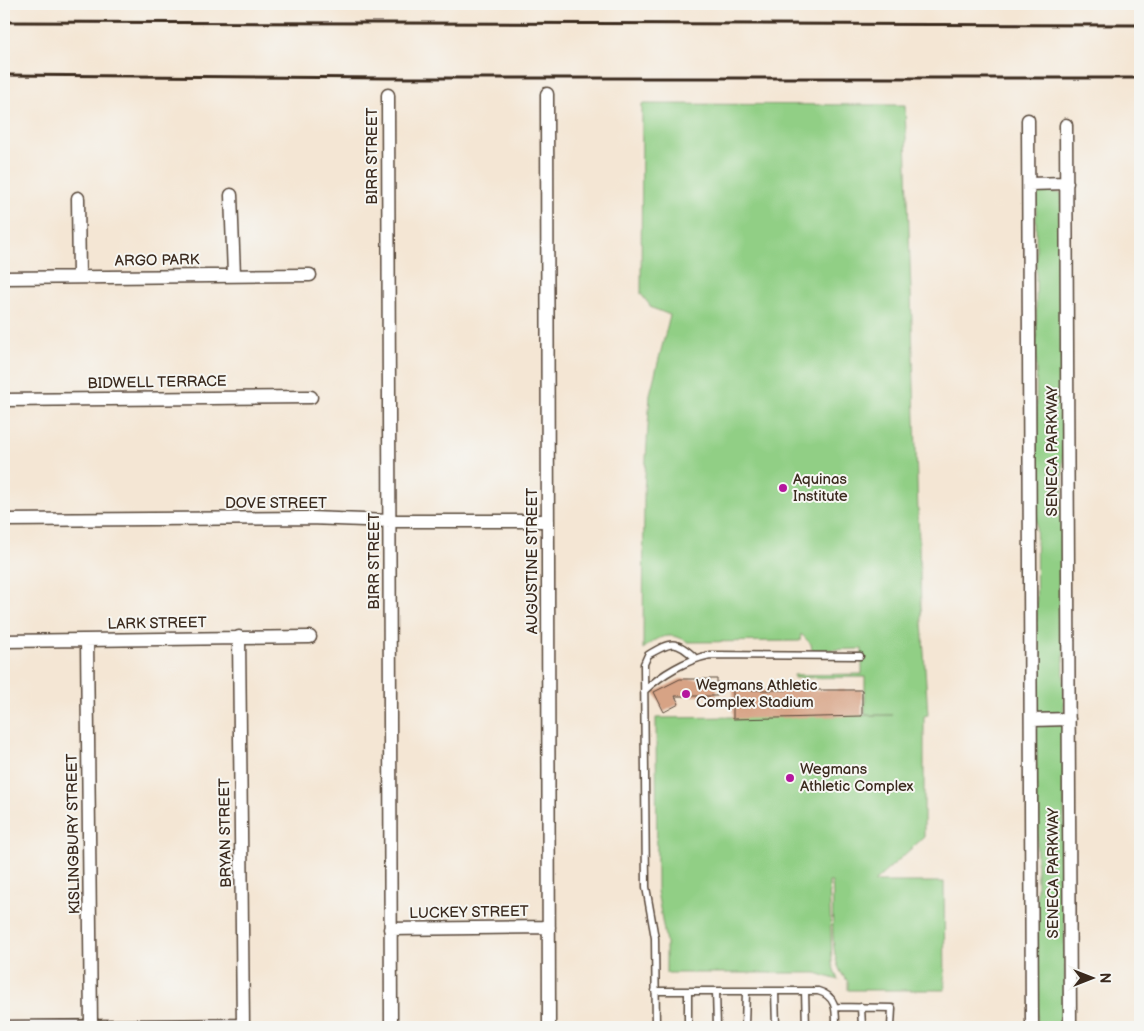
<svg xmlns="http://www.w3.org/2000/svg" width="1144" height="1031" viewBox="0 0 1144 1031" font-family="'Balsamiq Sans',sans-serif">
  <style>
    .green { fill: #91cf85; stroke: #667c52 }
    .building { fill: #d7a385 }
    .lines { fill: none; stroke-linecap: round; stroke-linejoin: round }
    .service-casing { stroke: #574639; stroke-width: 9 }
    .minor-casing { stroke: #574639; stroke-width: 15 }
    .service { stroke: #fff; stroke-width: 6 }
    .minor { stroke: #fff; stroke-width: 12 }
    .rail { stroke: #3b2a1e; stroke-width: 3 }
    .poi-dot { fill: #b5179e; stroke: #f6f6f2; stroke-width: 2 }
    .labels { text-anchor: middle; stroke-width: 4; stroke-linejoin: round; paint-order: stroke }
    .street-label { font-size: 15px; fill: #3b2a1e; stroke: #f6f6f2 }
    .poi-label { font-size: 15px; fill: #3b2a1e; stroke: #f6f6f2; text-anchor: start }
  </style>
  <rect width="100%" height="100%" fill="#f6f6f2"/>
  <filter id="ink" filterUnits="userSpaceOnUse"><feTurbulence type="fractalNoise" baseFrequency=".02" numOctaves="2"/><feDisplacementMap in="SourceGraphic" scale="10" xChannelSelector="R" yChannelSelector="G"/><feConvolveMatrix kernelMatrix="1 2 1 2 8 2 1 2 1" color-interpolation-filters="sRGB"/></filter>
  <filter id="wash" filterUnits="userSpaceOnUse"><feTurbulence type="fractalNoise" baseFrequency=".0096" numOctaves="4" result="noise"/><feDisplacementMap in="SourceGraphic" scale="20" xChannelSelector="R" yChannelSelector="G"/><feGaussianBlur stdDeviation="1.12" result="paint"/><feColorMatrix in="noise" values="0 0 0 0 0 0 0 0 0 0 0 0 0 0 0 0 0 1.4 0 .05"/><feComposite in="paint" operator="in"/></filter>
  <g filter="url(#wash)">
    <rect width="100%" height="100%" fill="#f4e6d4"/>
    <!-- green -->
    <path class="green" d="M642,104l263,1 16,501 7,109 -4,1v121l-50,45h70l1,108h-97v-9c-22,-18 -13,-72 -16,-99h-3l3,82 6,16 -22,-7h-150v-30l-9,-52 -1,-173 236,-3h-27v-38l-71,1v-3l68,-1v-25l-50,1 -1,-6 -10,-10 -1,7 -112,1c-18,-11 -29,-6 -45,7l1,-158 6,-97 20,-79 -18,-7 -11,-14z
      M1040,192l22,1 3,834h-28l-1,-830z"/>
    <g id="blocks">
      <!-- building -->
      <path class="building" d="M680,679h37v17h-42l4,8 -15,8 -10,-20z
        M787,684h18l-1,6h58v26l-129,3v-29h54z"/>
    </g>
  </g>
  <g filter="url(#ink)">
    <use href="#blocks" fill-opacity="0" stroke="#574639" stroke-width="1"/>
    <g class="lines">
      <defs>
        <path id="service" d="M644,691c18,-17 42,-31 66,-36l150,1
          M655,991h163c19,5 18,20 18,36
          M716,991l1,36
          M775,991l1,36
          M805,991l1,36
          M836,1007l56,1 -1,19
          M861,1007l1,20
          M656,1027l-1,-89 -9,-51 -2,-223 4,-9c22,-13 28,-16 47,3
          M688,1027v-36
          M745,1027l1,-36"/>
        <path id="minor" d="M547,94l2,933
          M388,95l3,932
          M1028,120l4,907
          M1066,125l4,902
          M1029,184l38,-1
          M231,195l3,80
          M78,198l1,79
          M4,278l306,-3
          M4,400l307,-3
          M4,520l306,-2 80,3h158
          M239,637l4,390
          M87,640l4,387
          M4,641l306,-4
          M1032,720l37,-1
          M390,929l159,-2
          M4,1027l239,-2"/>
      </defs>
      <!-- service casing -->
      <use href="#service" class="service-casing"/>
      <!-- minor casing -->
      <use href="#minor" class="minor-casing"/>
      <!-- service -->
      <use href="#service" class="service"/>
      <!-- minor -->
      <use href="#minor" class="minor"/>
      <!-- rail -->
      <path class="rail" d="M4,22l1136,3
        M4,75l385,3h751"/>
    </g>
  </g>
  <!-- markers -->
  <g class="poi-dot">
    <circle cx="783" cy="488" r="5"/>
    <circle cx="686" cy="694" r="5"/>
    <circle cx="790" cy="778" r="5"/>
  </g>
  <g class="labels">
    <!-- street labels -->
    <g class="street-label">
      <text transform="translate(372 156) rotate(-90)" y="5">BIRR STREET</text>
      <text transform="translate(157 260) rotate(-1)" y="5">ARGO PARK</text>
      <text transform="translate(157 382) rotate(-1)" y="5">BIDWELL TERRACE</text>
      <text transform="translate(1052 451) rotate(-90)" y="5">SENECA PARKWAY</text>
      <text x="276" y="508">DOVE STREET</text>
      <text transform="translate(374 561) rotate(-90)" y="5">BIRR STREET</text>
      <text transform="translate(532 561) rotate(-90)" y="5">AUGUSTINE STREET</text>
      <text transform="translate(157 623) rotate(-1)" y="5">LARK STREET</text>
      <text transform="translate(225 833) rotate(-91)" y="5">BRYAN STREET</text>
      <text transform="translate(73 834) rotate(-91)" y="5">KISLINGBURY STREET</text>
      <text transform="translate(1053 873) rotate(-90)" y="5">SENECA PARKWAY</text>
      <text transform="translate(469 912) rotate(-1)" y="5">LUCKEY STREET</text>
    </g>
    <!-- poi labels -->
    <g class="poi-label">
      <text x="793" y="484">Aquinas<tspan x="793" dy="17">Institute</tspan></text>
      <text x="696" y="690">Wegmans Athletic<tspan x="696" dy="17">Complex Stadium</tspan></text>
      <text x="800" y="774">Wegmans<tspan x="800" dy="17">Athletic Complex</tspan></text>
    </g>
  </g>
  <!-- margin -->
  <rect width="1144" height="1031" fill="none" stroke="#f6f6f2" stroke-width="20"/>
  <!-- north arrow -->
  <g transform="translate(1092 978) rotate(90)" stroke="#f6f6f2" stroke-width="4" paint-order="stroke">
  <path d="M0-4L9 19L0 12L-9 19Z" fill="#3b2a1e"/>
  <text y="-8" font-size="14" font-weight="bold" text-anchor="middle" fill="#3b2a1e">N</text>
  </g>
</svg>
